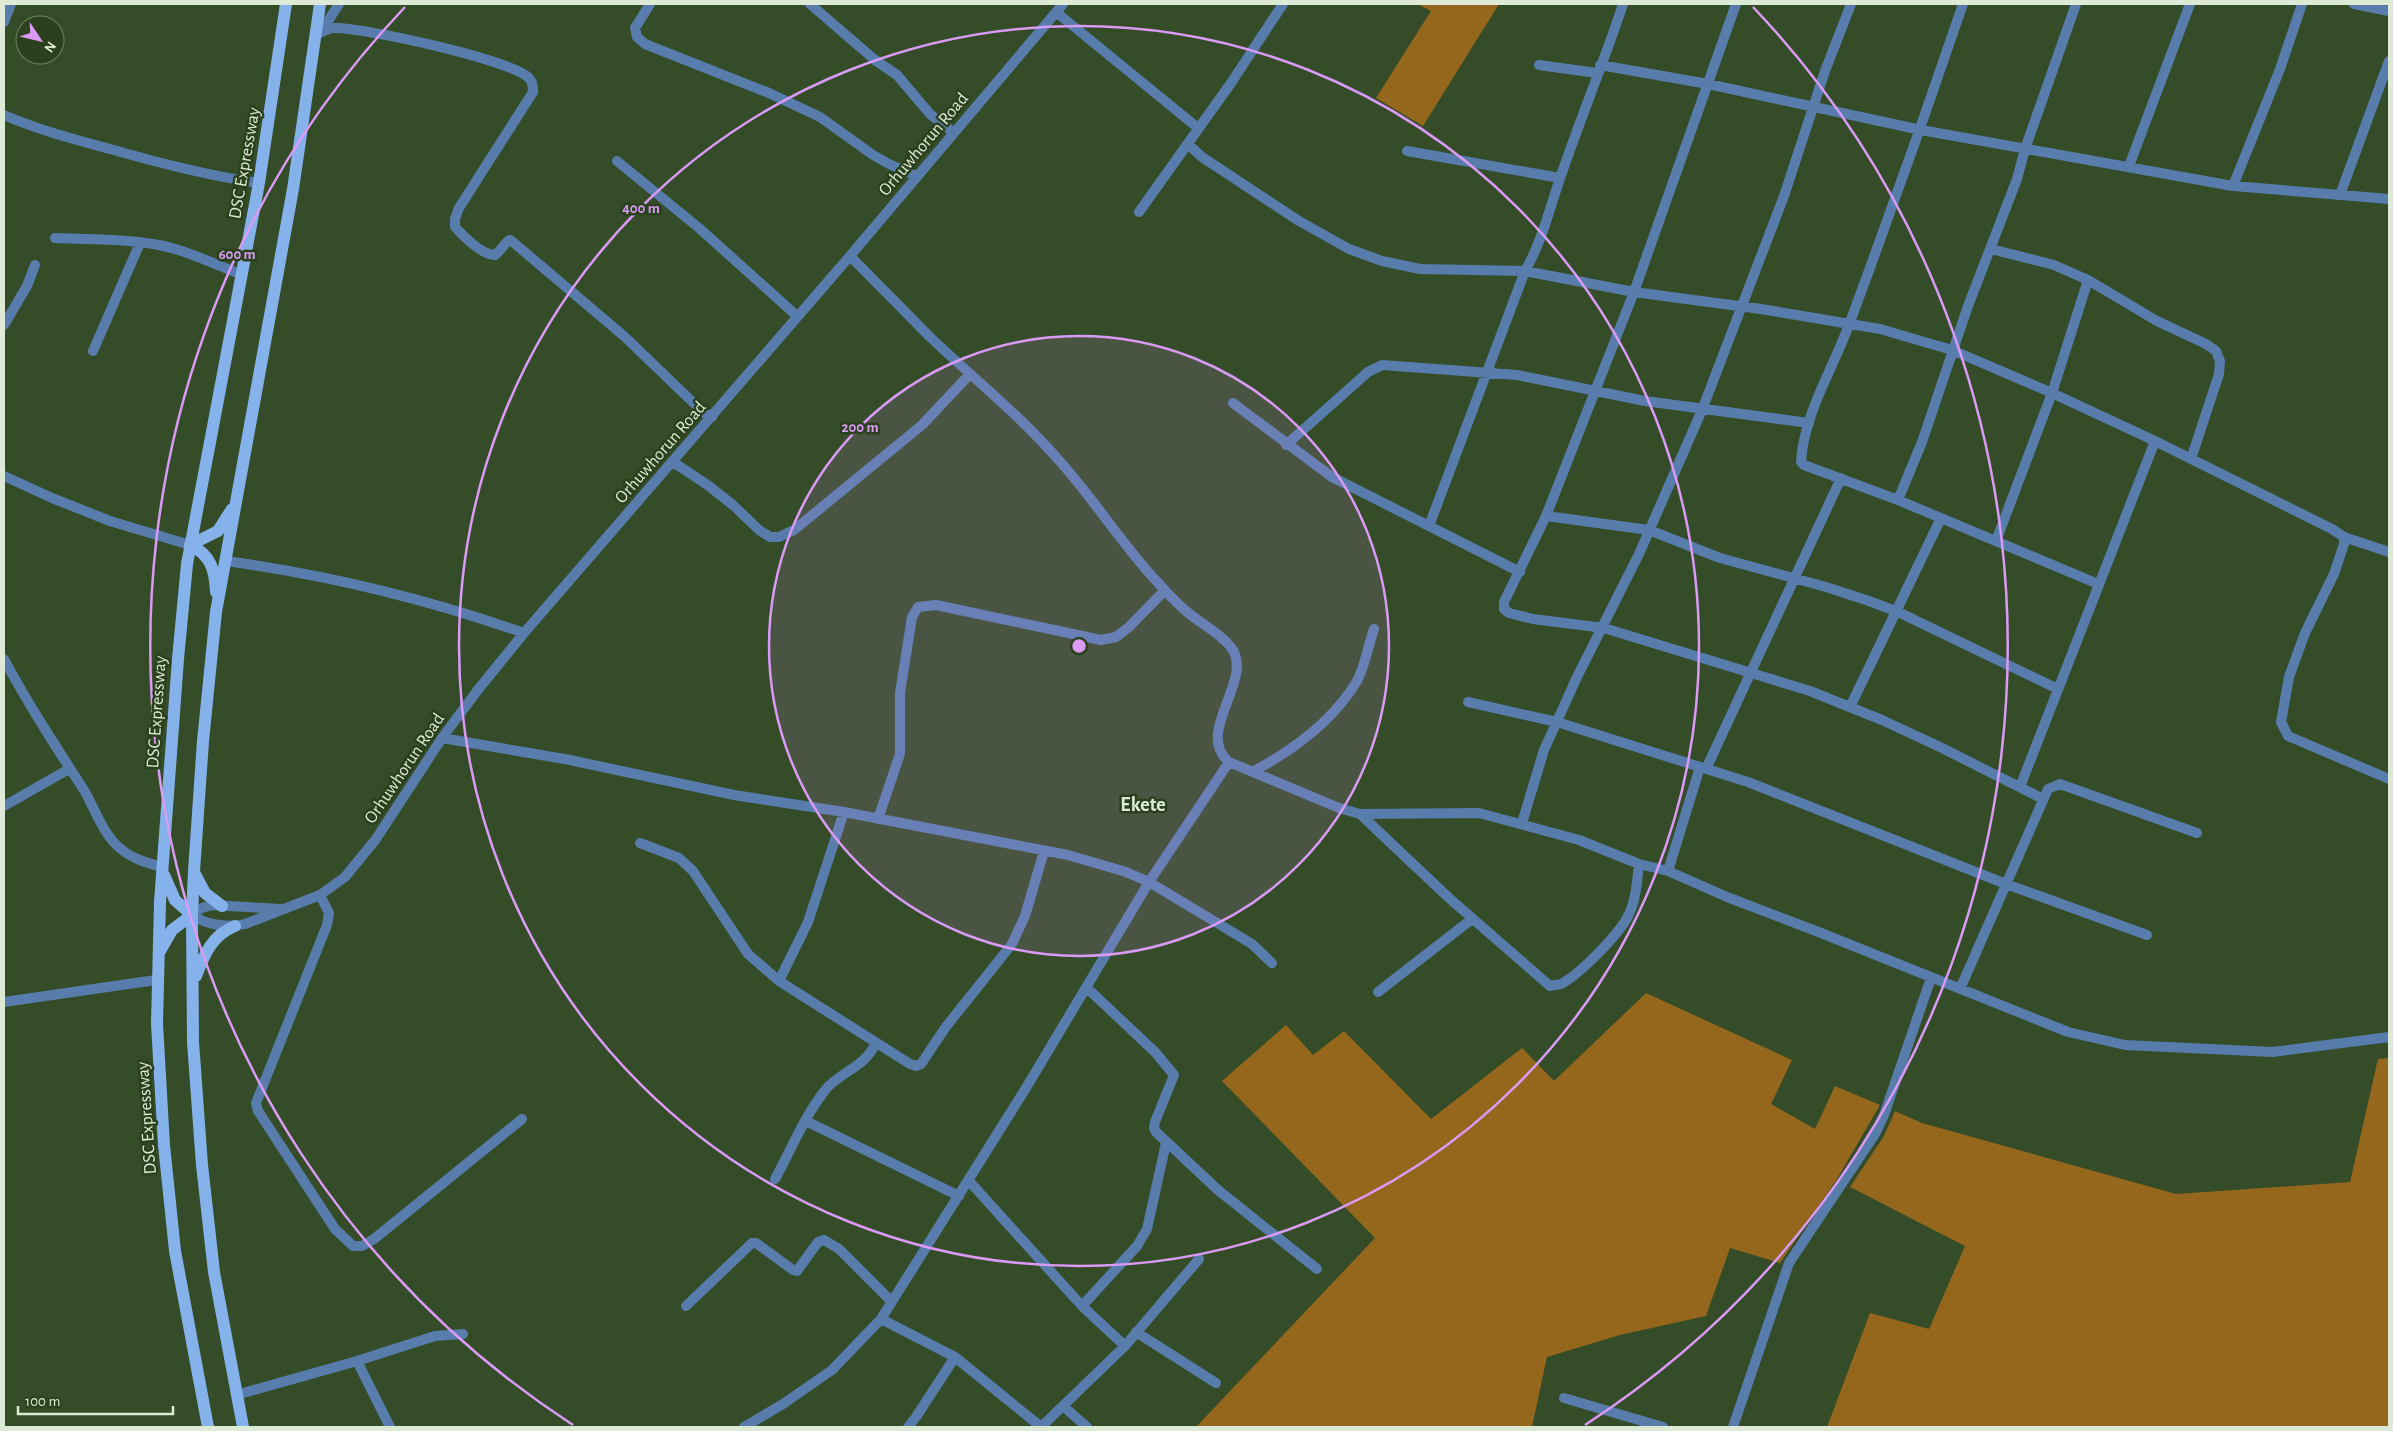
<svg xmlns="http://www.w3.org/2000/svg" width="2393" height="1431" viewBox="0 0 2393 1431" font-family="'Alegreya Sans',sans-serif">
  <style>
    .forest { fill: #94671c }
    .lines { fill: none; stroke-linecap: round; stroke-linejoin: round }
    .minor { stroke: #587dad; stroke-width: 10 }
    .major { stroke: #86b2ec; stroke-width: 12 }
    .ring { fill: none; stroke: #da9af6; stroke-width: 2.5 }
    .labels { text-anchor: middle; stroke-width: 5; stroke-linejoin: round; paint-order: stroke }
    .street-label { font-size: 18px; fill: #ddebd6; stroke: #2b411e }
    .quarter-label { font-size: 20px; font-weight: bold; fill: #ddebd6; stroke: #2b411e }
    .centre { fill: #da9af6; stroke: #2b411e; stroke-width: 2.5 }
    .ring-label { font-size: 15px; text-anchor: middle; font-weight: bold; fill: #da9af6; stroke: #2b411e; stroke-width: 5; stroke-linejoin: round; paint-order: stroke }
  </style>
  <rect width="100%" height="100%" fill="#354c29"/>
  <!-- forest -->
  <path class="forest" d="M1418,4h81l-76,122 -47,-28 55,-87z
    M1646,993l146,67 -21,44 44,25 20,-43 45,19 -43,74 -57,84 -50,-15 -24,68 -86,19 -73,22 -15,70h-336l179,-189 -153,-157 64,-56 27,30 31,-24 87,88 91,-71 32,33z
    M2389,1058v369h-562l43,-114 59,16 36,-83 -115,-59 34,-51 11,-25 27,12 254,71 174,-12 28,-123z"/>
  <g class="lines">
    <!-- minor -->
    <path class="minor" d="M650,4l-15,24 2,9 8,7 124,49 51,24 53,38 16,9 27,12
      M810,4l65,56 22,15 33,39 24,19
      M1736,4l-102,288 -88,224 -42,86v7l5,4 24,6 71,9 206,63 72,29 58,27 103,52
      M1963,4c-36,106 -74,213 -113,318 -16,45 -46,91 -49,140l3,3 94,35 200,84
      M2354,4l35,7
      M1056,12l142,116
      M4,22l7,-18
      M318,31l8,-7 13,-20
      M316,35c6,-3 12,-7 18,-7 28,-1 178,32 195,50 4,4 4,9 4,14l-74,116 -4,11v8c10,10 25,27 40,28 6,-4 9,-12 15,-15l4,3 111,94 79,76 8,4
      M1539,65l58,8
      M1600,65l108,19 213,46 312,56 156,13
      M4,115c34,15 70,24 106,34 49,14 98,27 149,34
      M1188,144l14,13 97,64 50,28 33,12 38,8 105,2 109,21 127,17 119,20 72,21 100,43 103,48 177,88 12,8v7l-10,30 -29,59 -16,44 -8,45 7,14 101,43
      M1407,151l153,27
      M617,161l82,67 98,88
      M2129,166l61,-162
      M2233,186l47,-117 22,-65
      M2340,195l49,-134
      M1139,212l92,-129 52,-79
      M55,238c34,1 70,1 104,7 29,6 56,19 83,30
      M1991,249l63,16 34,15 69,41 49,23 10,7 4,10 -1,13 -28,85
      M850,256c27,27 53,54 80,81 42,40 87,76 126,120 34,37 61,80 95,118 11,12 22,25 34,35 14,13 33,21 45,36 27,32 -37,86 -1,116l110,46 21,6 119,-1 100,27 60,24 29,7 59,26 89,34 252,101 57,13 148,7 116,-15
      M4,325l23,-39 8,-21
      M93,351l47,-108
      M1233,403l99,74 188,95
      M1286,445l82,-73 14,-7 135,10 128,26 164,22
      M673,462l36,24 25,20 25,24 11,7h9l15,-7 128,-105 48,-51
      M4,476l48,22 58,23 80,24
      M1898,500l24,-58 46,-136 49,-127 8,-30 51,-145
      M1546,516l103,14 71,28 106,29 40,13 30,11 162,78
      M1429,526l96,-255c19,-33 26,-69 39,-104 19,-55 41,-108 59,-163
      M2344,537l45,15
      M1996,541l56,-148 36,-113
      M226,561c102,14 201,38 298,72
      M4,659c24,45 52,88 80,131 11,19 19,45 37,59 12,10 26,14 41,18
      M1468,702l89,20 191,60 258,102 141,51
      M1850,707l91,-189
      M442,738l128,22 164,35 110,17 224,43 58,17 23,10 103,62 20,19
      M1706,769l135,-291
      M1254,771c41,-22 79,-50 103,-90 8,-15 11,-35 17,-52
      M2020,787l135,-346
      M4,806l65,-37
      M1360,814l89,84 101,88c3,-1 8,-1 11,-2 19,-10 56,-48 66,-66 9,-16 10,-36 12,-54
      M878,819l22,-65v-61l12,-76 6,-10 18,-2 165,35 15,-3 13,-10 36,-37
      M1522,823l22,-73 33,-73 62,-123 63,-144 82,-214 41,-125 26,-67
      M640,843l39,15 14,13 55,83 31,27 131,83 6,2 5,-2 24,-36 67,-84 13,-28 19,-65
      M1668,871l32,-104
      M320,895l9,18 -2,12 -71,178 2,8 77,118 18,17h9l12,-7 148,-120
      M280,909l-69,-4 -9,3 -10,7c14,10 36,13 53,9l75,-29 25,-18 31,-38 66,-101 35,-47 47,-58 326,-377 213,-252
      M779,981l29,-59 36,-110
      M1087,988l68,64 19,23 -19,47 -1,6 2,4 62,58 99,79
      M1960,989l88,-200 12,-5 137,49
      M1378,992l94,-73
      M4,1002l152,-22
      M806,1121l153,75
      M775,1179c16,-29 30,-64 51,-90 17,-19 38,-21 50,-46
      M969,1181l113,125 43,40
      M686,1306l66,-63h4l37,27 4,1 21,-29 6,-2 15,9 52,52
      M1082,1306l55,-60 10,-17 19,-86
      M881,1319l74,38 86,70
      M1136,1332l80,51
      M357,1361l33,66
      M236,1395l121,-34 78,-25 28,-2
      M1564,1398l99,29
      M1063,1406l24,21
      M1042,1426l83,-80 74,-87
      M744,1427l39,-23 49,-34 49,-51 145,-231 123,-206 80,-120
      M908,1427l8,-10 39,-60
      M1733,1427l56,-164 86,-129 9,-19 47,-137"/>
    <!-- major -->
    <path class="major" d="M190,545c21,10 25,25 26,47
      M190,545l28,-14 14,-22
      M195,874l10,19 17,13
      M160,951l12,-21 20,-15 -17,-15 -11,-25
      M196,976c8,-21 16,-41 39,-50
      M208,1427l-33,-176 -11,-106 -7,-121 3,-122 18,-243 9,-95 72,-381 27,-179
      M243,1427l-29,-155 -12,-107 -9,-123 -1,-127 2,-44 9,-130 13,-129 77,-423 27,-185"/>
  </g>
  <!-- distance rings -->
  <circle cx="1079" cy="646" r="310" fill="#da9af6" fill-opacity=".12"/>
  <g class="ring">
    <circle cx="1079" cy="646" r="310"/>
    <circle cx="1079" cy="646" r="620"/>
    <path d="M573 1425A929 929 0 0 1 405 7M1753 7A929 929 0 0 1 1585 1425"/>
  </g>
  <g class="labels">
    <!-- street labels -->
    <g class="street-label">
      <text transform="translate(923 144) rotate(-50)" y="6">Orhuwhorun Road</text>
      <text transform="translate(244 163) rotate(-80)" y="6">DSC Expressway</text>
      <text transform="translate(660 452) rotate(-49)" y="6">Orhuwhorun Road</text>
      <text transform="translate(156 712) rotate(-86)" y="6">DSC Expressway</text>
      <text transform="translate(404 768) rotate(-56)" y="6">Orhuwhorun Road</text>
      <text transform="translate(146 1118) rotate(-94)" y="6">DSC Expressway</text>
    </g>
    <!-- quarter labels -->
    <g class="quarter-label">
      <text x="1143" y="811">Ekete</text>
    </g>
  </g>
  <circle cx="1079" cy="646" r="8" class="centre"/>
  <g class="ring-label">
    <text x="641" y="213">400 m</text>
    <text x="237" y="259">600 m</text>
    <text x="860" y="432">200 m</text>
  </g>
  <!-- border -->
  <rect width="2393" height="1431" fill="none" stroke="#ddebd6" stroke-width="10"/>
  <!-- north arrow -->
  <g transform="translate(40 40) rotate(125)"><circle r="24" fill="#2b411e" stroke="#728568"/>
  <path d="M0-4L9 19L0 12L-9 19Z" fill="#da9af6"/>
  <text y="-8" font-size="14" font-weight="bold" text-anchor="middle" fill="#ddebd6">N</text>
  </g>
  <!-- scale -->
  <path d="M18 1406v8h155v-8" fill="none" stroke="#ddebd6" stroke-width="2.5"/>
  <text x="25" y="1406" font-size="15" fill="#ddebd6" stroke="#2b411e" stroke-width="4" paint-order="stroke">100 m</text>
</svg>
